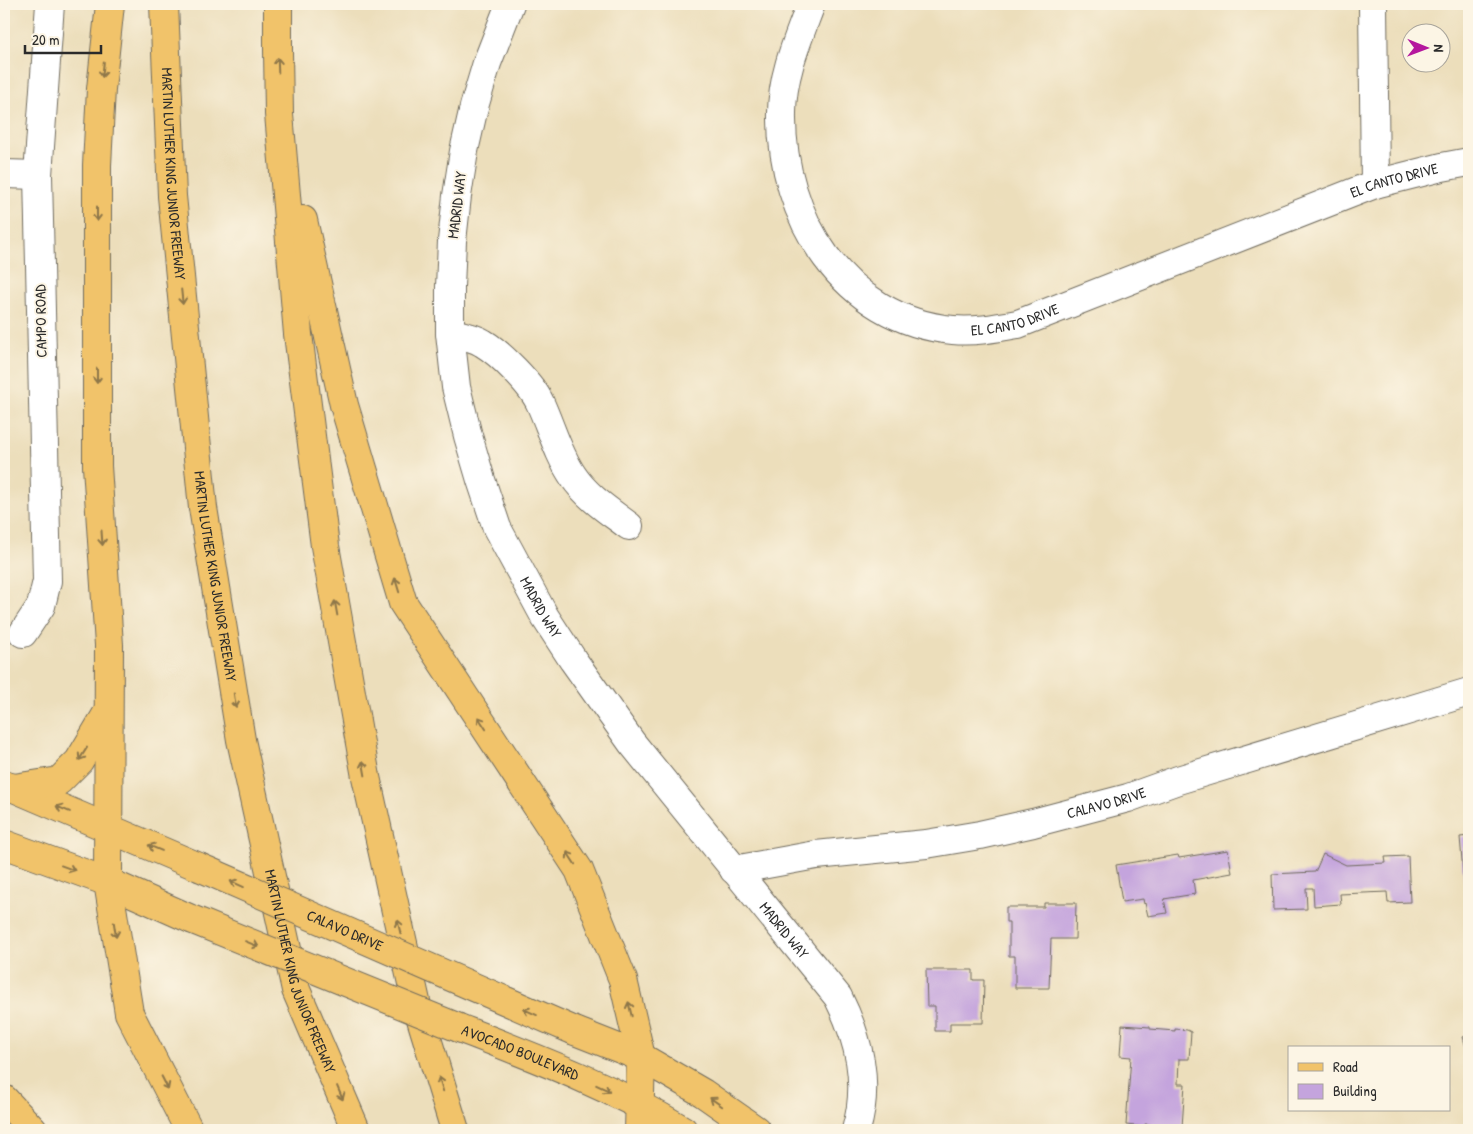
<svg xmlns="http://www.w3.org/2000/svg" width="1473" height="1134" viewBox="0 0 1473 1134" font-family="'Patrick Hand',sans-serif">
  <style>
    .building { fill: #c4a4dd }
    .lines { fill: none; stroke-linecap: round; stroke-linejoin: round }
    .minor-casing { stroke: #6f6a5d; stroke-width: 30 }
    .major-casing { stroke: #6f6a5d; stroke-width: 30 }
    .highway-casing { stroke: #6f6a5d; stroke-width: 30 }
    .minor { stroke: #fff; stroke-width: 28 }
    .major { stroke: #f1c36a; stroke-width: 28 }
    .highway { stroke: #f1c36a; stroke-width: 28 }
    .major-bridge-casing { stroke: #6f6a5d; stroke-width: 30; stroke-linecap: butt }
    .major-bridge { stroke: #f1c36a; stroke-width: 28 }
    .oneway { stroke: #8e774a }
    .labels { text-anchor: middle; stroke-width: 4; stroke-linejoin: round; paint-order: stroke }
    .street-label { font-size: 15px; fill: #2b2b2b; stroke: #fcf5e5 }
  </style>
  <rect width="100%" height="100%" fill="#fcf5e5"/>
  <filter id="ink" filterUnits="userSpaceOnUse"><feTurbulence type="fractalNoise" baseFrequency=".02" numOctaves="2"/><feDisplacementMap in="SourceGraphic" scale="10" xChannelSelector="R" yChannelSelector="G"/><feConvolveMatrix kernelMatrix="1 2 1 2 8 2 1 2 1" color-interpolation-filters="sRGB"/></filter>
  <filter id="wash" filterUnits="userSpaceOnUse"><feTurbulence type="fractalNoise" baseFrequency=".0096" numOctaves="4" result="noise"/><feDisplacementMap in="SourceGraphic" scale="20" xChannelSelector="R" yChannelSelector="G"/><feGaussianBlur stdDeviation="1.12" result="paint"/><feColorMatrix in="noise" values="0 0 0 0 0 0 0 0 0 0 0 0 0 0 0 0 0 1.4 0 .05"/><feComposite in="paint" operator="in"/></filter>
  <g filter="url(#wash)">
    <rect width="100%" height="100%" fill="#ecdebb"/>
    <g id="blocks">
      <!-- building -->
      <path class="building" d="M1469,836v60l-4,1 -5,-60z
        M1228,850l4,23 -39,7 2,14 -31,5 3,14 -19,3 -3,-13 -1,1 -1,-5 -21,3 -6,-37 62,-10 1,3z
        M1323,854l23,11 40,-2 -1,-6 23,-1 2,46 -22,1 -1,-11 -47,2 1,10 -27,2 -1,-18h-7l1,21 -34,1 -1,-36 43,-2z
        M1044,903h32l-1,36h-24l-2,49h-34v-32h-6v-34h-3v-15h38z
        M926,970h47v10h11l-1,43h-33v8h-15v-25h-8z
        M1122,1025l28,2v2l25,2v-2l12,1 4,2 -2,27h-10l-1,25h7l-3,43 -37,-3v3l-19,-2 5,-68 -11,-1z
        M1469,1035v23l-6,-21z"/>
    </g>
  </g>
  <g filter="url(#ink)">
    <use href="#blocks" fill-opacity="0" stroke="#6f6a5d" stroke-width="1"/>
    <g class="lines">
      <defs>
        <g id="minor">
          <path id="s1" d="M510,4l-23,59 -13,44 -10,44 -7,45 -5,45 -2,46v46l6,54 12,49 13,44 16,48 48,89 28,43 59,83 206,254c21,42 32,86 18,133"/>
          <path id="s2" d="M811,4c-13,35 -29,71 -29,109 -2,104 62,207 171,217 22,2 43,-2 65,-6l357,-140 67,-17 27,-5"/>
          <path d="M1373,4l2,180"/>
          <path d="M4,174l34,1"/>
          <path d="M450,333c10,2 24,4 33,10 17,10 49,42 57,60 11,24 18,51 33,73 14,21 36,35 56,50"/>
          <path d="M23,633l18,-27 6,-25 -9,-406 12,-171"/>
          <path id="s3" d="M734,870l82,-15 110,-11 54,-9 53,-12 95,-25 50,-18 291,-88"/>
        </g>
        <g id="major">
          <path d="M4,785l10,3 185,79"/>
          <path d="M4,844l104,38 83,37"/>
          <path id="s4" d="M459,1028c77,30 154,59 224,102"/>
          <path d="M575,1031l66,26 62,36 53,37"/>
          <path d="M4,1099l29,31"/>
        </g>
        <g id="highway">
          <path d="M110,4l-9,85 -4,76v301l12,179 -1,237 21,131 60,117"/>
          <path id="s5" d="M164,4l8,192 31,312 38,232 55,250 60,140"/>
          <path d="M278,4v47l1,63 19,220 27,212 41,231 51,229 38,124"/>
          <path d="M303,220l41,185 59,198 176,267 44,110 18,77 -2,73"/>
          <path d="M14,788l45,-7 20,-20 29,-49"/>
        </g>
      </defs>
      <!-- minor casing -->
      <use href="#minor" class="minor-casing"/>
      <!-- major casing -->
      <use href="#major" class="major-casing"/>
      <!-- highway casing -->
      <use href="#highway" class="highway-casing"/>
      <!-- minor -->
      <use href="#minor" class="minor"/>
      <!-- major -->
      <use href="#major" class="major"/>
      <!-- highway -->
      <use href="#highway" class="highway"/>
      <defs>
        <g id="major-bridge">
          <path id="s6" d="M199,867l376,164"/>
          <path d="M191,919l268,109"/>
        </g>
      </defs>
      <!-- major-bridge casing -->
      <use href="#major-bridge" class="major-bridge-casing"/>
      <!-- major-bridge -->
      <use href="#major-bridge" class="major-bridge"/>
    </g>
    <!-- one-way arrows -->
    <defs><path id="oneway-shaft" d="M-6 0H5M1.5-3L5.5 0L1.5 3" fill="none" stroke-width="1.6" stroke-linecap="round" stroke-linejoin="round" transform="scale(1.25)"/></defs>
    <g class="oneway">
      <use href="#oneway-shaft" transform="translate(278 65) rotate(-92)"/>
      <use href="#oneway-shaft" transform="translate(103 70) rotate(96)"/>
      <use href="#oneway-shaft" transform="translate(97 214) rotate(90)"/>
      <use href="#oneway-shaft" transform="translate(182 297) rotate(84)"/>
      <use href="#oneway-shaft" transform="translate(97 376) rotate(90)"/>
      <use href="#oneway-shaft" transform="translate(102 538) rotate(86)"/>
      <use href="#oneway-shaft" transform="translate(397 585) rotate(-107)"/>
      <use href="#oneway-shaft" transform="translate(336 608) rotate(-100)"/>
      <use href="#oneway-shaft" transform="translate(235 701) rotate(81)"/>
      <use href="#oneway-shaft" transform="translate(482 723) rotate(-123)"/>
      <use href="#oneway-shaft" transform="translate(83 754) rotate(122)"/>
      <use href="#oneway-shaft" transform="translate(364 768) rotate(-100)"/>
      <use href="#oneway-shaft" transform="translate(63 809) rotate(-157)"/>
      <use href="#oneway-shaft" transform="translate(155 848) rotate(-157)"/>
      <use href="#oneway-shaft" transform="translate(571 858) rotate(-123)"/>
      <use href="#oneway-shaft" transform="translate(68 868) rotate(20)"/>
      <use href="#oneway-shaft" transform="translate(237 884) rotate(-156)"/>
      <use href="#oneway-shaft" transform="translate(399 927) rotate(-103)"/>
      <use href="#oneway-shaft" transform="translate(115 930) rotate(81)"/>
      <use href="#oneway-shaft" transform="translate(252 944) rotate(22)"/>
      <use href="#oneway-shaft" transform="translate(630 1009) rotate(-103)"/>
      <use href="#oneway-shaft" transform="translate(530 1012) rotate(-156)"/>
      <use href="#oneway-shaft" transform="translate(165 1083) rotate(63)"/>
      <use href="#oneway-shaft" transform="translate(441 1084) rotate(-107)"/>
      <use href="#oneway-shaft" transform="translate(603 1088) rotate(25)"/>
      <use href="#oneway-shaft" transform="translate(340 1093) rotate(67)"/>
      <use href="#oneway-shaft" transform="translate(716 1102) rotate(-145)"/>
    </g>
  </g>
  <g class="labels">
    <!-- street labels -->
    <g class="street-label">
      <text dy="5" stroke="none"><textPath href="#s5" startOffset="170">MARTIN LUTHER KING JUNIOR FREEWAY</textPath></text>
      <text dy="5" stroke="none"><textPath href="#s2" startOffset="886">EL CANTO DRIVE</textPath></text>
      <text transform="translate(457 205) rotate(-83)" y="5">MADRID WAY</text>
      <text dy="5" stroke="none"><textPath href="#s2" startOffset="481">EL CANTO DRIVE</textPath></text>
      <text transform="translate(41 321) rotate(-91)" y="5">CAMPO ROAD</text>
      <text dy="5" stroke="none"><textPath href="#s5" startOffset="575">MARTIN LUTHER KING JUNIOR FREEWAY</textPath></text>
      <text dy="5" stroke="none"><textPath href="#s1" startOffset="629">MADRID WAY</textPath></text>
      <text dy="5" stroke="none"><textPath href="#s3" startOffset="379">CALAVO DRIVE</textPath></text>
      <text dy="5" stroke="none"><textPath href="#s6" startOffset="159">CALAVO DRIVE</textPath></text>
      <text dy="5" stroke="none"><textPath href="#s1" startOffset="1034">MADRID WAY</textPath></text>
      <text dy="5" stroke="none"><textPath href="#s5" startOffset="980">MARTIN LUTHER KING JUNIOR FREEWAY</textPath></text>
      <text dy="5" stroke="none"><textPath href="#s4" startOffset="66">AVOCADO BOULEVARD</textPath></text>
    </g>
  </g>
  <!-- margin -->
  <rect width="1473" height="1134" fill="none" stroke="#fcf5e5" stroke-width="20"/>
  <!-- legend -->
  <rect x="1288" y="1046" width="162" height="65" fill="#fcf5e5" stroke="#a8a49b"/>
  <rect x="1298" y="1063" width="25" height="8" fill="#f1c36a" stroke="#a8a49b"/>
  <text x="1333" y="1072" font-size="15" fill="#2b2b2b">Road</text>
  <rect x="1298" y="1084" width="25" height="15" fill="#c4a4dd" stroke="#a8a49b"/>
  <text x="1333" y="1096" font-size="15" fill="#2b2b2b">Building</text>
  <!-- north arrow -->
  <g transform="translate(1426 48) rotate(91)"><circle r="24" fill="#fcf5e5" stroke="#a8a49b"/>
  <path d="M0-4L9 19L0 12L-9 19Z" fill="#b5179e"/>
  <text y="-8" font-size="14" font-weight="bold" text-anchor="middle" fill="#2b2b2b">N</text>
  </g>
  <!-- scale -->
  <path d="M25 45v8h76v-8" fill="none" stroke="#2b2b2b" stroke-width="2.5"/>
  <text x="32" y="45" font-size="15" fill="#2b2b2b" stroke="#fcf5e5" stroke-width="4" paint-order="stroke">20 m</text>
</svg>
